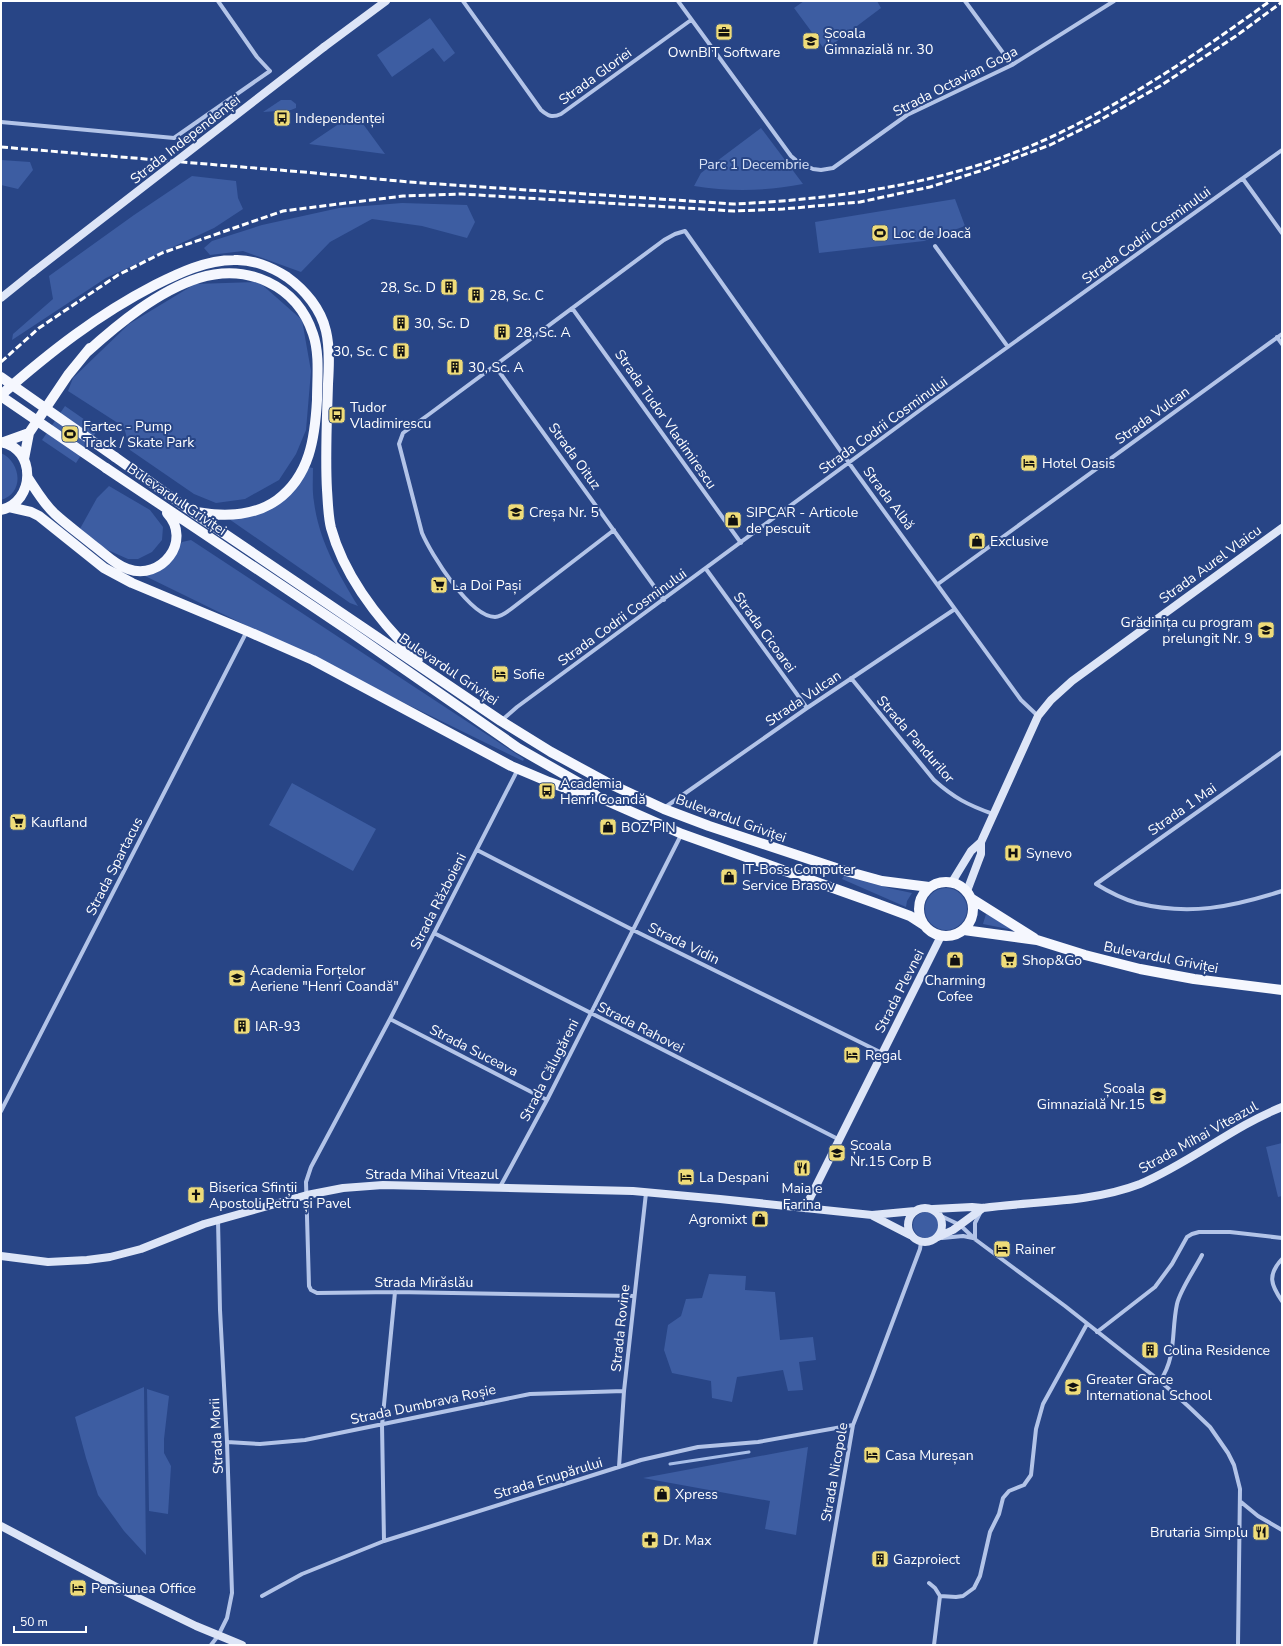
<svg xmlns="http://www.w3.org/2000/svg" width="1283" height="1646" viewBox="0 0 1283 1646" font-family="'Nunito Sans',sans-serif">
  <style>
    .green { fill: #3d5da2 }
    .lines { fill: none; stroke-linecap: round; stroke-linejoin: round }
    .stream { stroke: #a8bee8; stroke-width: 3 }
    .street { stroke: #b3c4e8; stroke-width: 4 }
    .secondary { stroke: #dde5f7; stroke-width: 8 }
    .primary { stroke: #f5f7fe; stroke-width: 10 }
    .rail { stroke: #fff; stroke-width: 3; stroke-dasharray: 7 3; stroke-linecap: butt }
    .secondary-bridge { stroke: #dde5f7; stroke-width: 8 }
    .primary-bridge { stroke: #f5f7fe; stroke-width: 10 }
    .labels { text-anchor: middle; stroke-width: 4; stroke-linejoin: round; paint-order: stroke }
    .poi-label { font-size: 14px; fill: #fff; stroke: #284586; text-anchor: start }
    .street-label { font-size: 14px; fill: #fff; stroke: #284586 }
    .park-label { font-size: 14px; fill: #d7e1f6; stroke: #284586 }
  </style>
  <rect width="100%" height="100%" fill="#284586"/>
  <!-- green -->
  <path class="green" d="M804,1h73l4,7 -56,42 -31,-42z
    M430,18l25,35 -11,9 -11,-14 -41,29 -15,-22z
    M281,100h10l5,4v4l-5,2 -28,2z
    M355,113l30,41 -76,-10z
    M761,128l42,56c-36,7 -72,8 -109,2l7,-13z
    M1,160l29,2 3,8 -15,19 -17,-4z
    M192,176l44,5 2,17 5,11 -29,19 -108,50 -94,62 1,-6 40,-35 -4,-23 85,-61z
    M955,199l10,27 -41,15 -105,12 -4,-31z
    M402,203l65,2 8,17 -8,16 -45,-12 -50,-7 -42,23 -29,30 -58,-21 -33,4 -6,-7 8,-7 50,-16 77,-17z
    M259,282l43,38 9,51 -5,59 -10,24 -17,26 -34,19 -29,4 -22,-9 -64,-44 -6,-23 -56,-36 5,-13 56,-54 66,-40z
    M65,406l33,23 -22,34 -34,-23z
    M1,453c20,9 24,40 0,47z
    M308,467l5,1c0,11 -1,23 1,34 5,39 24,71 44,104l-8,-3 -121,-84 26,-4z
    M109,486l41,24 13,17 -1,13 -10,12 -14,7h-10l-52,-23 21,-38z
    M191,540l333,219 -1,2 -382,-187 35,-23 6,-9z
    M292,783l84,46 -23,42 -84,-46z
    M844,876l49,13 19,4 -5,8 -1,6 -64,-28z
    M925 909a21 21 0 1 1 42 0a21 21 0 1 1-42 0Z
    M986,914l27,13v3l-30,-6z
    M1282,1143v53l-4,1 -12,-50z
    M913 1225a13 13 0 1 1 26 0a13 13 0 1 1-26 0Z
    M709,1274l37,2 -1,14 30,2 5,48 33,-3 3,23 -17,2 4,28 -15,1 -5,-21 -46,7 -5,25 -20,-4 -1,-17 -39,-8 -8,-23 4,-25 13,-9 5,-17 16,-1z
    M144,1387l2,168 -22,-24 -26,-36 -12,-37 -11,-41z
    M147,1389l22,7 -5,43v14l7,13 -3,48 -19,-3z
    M808,1447l-12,88 -31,-6 5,-28 -127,-23z"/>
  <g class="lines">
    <!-- stream -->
    <path class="stream" d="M670,1464l79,-12"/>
    <!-- street -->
    <path class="street" d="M463,1l78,109c7,6 11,8 20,4l130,-94
      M678,1l113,155 7,6 15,7 8,1 12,-2 74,-53 105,-50 102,-64
      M965,1l47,64
      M1,122l173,16 96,-67 -13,-14 -39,-56
      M1243,179l39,54
      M935,246l73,101
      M572,308l169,235
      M1277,337l5,7
      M495,366l169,234
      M614,530l-103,79c-4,3 -11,8 -16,8 -25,0 -64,-63 -73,-84l-23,-89 4,-11 25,-18 236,-175 11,-6 10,-3 169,239 167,230 17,16
      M706,569l101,139
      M938,584l344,-250
      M851,678l83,102c20,18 34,25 59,34
      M501,721l16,-14 410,-302 355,-255
      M1282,752l-186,132c13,8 27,15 41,19 52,13 95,4 145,-12
      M518,769l-128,250 -79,148 -5,15 3,104 2,4 6,3 78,-1 239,4
      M664,808l143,-100 148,-99
      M477,850l156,80 249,123
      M434,933l404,206
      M390,1019l157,81
      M1,1111l246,-480
      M500,1187l47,-87 134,-265
      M939,1215l21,10 16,15 89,66 95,75 28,25 22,21 18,26 6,12 6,24 -2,156
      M942,1238l21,-2 10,2
      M975,1239v-16l5,-10
      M1282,1259c-15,16 -11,26 0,42
      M1097,1332l58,-45 17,-23 15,-27 5,-3 7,-2h31l52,6
      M1160,1381c17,-25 11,-49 17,-77 3,-14 18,-35 25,-49
      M227,1442l33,2 45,-4 225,-46 94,-3
      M619,1467l5,-76 22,-198
      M1241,1502l17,14 24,14
      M384,1541l-2,-116 13,-133
      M929,1583l6,5 5,8 -6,49
      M262,1596l40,-22 82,-33 257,-81 57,-13 60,-5 95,-17
      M940,1596l16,1 7,-1 11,-8 6,-12 10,-44 9,-18 4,-16 6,-7 15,-6 7,-10 5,-46 7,-25 44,-80
      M211,1645l7,-9 9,-18 5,-25 -5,-151 -7,-132 -2,-90
      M815,1645l38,-220 20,-51 47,-125 1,-7"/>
    <!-- secondary -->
    <path class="secondary" d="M324,47l62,-46
      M1,298l31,-25
      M952,882l19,-31 10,-9 57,-126 13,-16 21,-19 210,-153
      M967,891l14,-37v-12
      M908 1225a17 17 0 1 1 34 0a17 17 0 1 1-34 0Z
      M805,1208l136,-272
      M933,1209l39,-2 11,1c52,-7 107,-5 157,-24 50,-21 92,-57 142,-77
      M873,1216l37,19
      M938,1237l15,-7 30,-22
      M1,1256l47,6 39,-2 23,-3 31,-8 63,-25 103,-29 36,-7 40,-3 250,6 87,8 152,16 43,-4
      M1,1526l123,65 72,35 46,19"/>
    <!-- primary -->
    <path class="primary" d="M87,352c31,-28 71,-61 112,-74 48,-15 98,7 114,56 7,20 4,45 4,66 -2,37 -7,76 -40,100 -24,17 -53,17 -81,12
      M1,395c49,-43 96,-80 154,-110 24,-12 51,-25 79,-25 18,-1 38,7 53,17 18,13 34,32 39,54 4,17 3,36 2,53 -1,36 -3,71 -1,106 1,13 1,26 4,38 14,51 50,95 87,131
      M1,442c36,7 34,60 0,68
      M4,442l25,-9
      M115,457l76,54 310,210 50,31 55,30 58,27 45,17 133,44 40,11 47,6
      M24,459l5,-26 39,-58 22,-27
      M106,468l245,164 167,116 63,36 17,13 84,37 193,69 35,13 14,9
      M28,478c8,12 16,26 27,36 12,11 26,21 38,31 11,8 22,20 35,24 33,12 65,-28 39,-56
      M9,507l22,5 8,4 65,52 28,15 115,48 66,29 198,106 38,16 33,12 14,2
      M919 909a27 27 0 1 1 54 0a27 27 0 1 1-54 0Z
      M972,899l62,39
      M964,930l73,10 48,15 55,14 54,10 88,11"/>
    <!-- rail -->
    <path class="rail" d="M1,147l314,26 94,9 325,22c106,-5 218,-21 315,-66 79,-37 151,-86 221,-137
      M1,362l38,-34 79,-53 44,-22 121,-42 120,-15 59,-2 272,17 49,-2 77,-7 70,-15 53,-17 67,-25 50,-25 60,-34 76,-50 46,-34"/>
    <!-- secondary-bridge -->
    <path class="secondary-bridge" d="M32,273l292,-226"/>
    <!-- primary-bridge -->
    <path class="primary-bridge" d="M1,377l114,80
      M1,396l105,72"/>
  </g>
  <!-- icons -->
  <defs>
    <symbol id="office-square" viewBox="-11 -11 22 22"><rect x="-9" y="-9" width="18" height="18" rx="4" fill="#efdc79" stroke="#284586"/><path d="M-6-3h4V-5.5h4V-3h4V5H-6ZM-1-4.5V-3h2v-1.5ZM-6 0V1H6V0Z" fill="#111"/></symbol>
    <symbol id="school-square" viewBox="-11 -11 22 22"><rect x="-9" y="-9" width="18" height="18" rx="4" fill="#efdc79" stroke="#284586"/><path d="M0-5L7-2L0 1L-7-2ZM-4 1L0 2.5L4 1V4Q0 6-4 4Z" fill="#111"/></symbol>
    <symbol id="bus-square" viewBox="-11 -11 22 22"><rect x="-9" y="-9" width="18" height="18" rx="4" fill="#efdc79" stroke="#284586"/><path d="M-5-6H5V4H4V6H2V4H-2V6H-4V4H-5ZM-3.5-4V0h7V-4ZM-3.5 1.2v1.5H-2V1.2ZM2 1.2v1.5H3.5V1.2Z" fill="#111"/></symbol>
    <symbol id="stadium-square" viewBox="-11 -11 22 22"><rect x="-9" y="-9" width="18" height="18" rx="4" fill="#efdc79" stroke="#284586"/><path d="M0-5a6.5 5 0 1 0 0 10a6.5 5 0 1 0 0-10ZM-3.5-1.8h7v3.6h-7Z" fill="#111"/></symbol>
    <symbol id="building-square" viewBox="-11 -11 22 22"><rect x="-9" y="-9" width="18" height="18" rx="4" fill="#efdc79" stroke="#284586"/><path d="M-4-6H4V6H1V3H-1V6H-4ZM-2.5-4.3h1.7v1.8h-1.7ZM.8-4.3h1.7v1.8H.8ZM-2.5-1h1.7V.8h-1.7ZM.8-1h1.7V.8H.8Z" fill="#111"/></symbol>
    <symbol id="hotel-square" viewBox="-11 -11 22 22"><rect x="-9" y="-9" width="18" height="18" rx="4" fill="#efdc79" stroke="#284586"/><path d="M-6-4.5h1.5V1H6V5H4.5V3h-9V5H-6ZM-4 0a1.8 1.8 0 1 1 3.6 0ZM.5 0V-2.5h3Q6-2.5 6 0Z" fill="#111"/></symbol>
    <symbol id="shop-square" viewBox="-11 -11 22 22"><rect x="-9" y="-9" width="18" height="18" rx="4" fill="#efdc79" stroke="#284586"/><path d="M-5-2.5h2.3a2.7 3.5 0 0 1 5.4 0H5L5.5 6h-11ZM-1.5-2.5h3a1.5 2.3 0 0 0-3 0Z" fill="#111"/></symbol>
    <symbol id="supermarket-square" viewBox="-11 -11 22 22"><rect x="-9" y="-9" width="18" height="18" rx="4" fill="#efdc79" stroke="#284586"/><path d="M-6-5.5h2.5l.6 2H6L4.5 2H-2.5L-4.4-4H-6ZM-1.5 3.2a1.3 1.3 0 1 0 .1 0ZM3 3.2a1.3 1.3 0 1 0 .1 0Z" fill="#111"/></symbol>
    <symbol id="hospital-square" viewBox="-11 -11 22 22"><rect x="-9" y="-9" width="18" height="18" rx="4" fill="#efdc79" stroke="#284586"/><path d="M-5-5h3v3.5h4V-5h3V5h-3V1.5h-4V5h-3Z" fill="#111"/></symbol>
    <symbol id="restaurant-square" viewBox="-11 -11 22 22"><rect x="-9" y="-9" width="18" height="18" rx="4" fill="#efdc79" stroke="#284586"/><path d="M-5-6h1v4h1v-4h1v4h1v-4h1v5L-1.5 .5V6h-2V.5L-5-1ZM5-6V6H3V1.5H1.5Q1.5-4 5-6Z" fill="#111"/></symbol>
    <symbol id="church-square" viewBox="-11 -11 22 22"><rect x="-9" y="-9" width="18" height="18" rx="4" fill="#efdc79" stroke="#284586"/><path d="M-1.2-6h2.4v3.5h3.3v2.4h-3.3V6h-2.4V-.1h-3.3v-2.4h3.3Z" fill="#111"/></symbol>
    <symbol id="pharmacy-square" viewBox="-11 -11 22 22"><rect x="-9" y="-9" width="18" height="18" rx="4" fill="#efdc79" stroke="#284586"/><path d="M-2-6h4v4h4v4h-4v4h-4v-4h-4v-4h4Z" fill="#111"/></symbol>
  </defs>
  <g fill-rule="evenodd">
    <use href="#office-square" x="714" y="22" width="20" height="20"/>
    <use href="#school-square" x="801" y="31" width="20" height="20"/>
    <use href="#bus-square" x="272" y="108" width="20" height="20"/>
    <use href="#stadium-square" x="870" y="223" width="20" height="20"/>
    <use href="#building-square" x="439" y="277" width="20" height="20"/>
    <use href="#building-square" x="466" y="285" width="20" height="20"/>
    <use href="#building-square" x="391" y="313" width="20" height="20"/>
    <use href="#building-square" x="492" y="322" width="20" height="20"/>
    <use href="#building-square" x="391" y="341" width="20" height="20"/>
    <use href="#building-square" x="445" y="357" width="20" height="20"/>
    <use href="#bus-square" x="327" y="405" width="20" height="20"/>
    <use href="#stadium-square" x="60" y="424" width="20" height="20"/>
    <use href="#hotel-square" x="1019" y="453" width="20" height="20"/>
    <use href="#school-square" x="506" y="502" width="20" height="20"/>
    <use href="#shop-square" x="723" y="510" width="20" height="20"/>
    <use href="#shop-square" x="967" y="531" width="20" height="20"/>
    <use href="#supermarket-square" x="429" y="575" width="20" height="20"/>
    <use href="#school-square" x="1256" y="620" width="20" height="20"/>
    <use href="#hotel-square" x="490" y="664" width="20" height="20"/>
    <use href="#bus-square" x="537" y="781" width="20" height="20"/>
    <use href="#supermarket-square" x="8" y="812" width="20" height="20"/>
    <use href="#shop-square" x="598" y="817" width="20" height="20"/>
    <use href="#hospital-square" x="1003" y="843" width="20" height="20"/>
    <use href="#shop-square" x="719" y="867" width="20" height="20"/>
    <use href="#shop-square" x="945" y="950" width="20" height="20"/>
    <use href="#supermarket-square" x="999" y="950" width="20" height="20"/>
    <use href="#school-square" x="227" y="968" width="20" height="20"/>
    <use href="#building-square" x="232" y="1016" width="20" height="20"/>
    <use href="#hotel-square" x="842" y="1045" width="20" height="20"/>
    <use href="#school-square" x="1148" y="1086" width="20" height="20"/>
    <use href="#school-square" x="827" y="1143" width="20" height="20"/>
    <use href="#restaurant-square" x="792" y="1158" width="20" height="20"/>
    <use href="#hotel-square" x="676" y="1167" width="20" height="20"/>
    <use href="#church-square" x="186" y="1185" width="20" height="20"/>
    <use href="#shop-square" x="750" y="1209" width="20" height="20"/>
    <use href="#hotel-square" x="992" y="1239" width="20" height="20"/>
    <use href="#building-square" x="1140" y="1340" width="20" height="20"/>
    <use href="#school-square" x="1063" y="1377" width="20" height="20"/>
    <use href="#hotel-square" x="862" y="1445" width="20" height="20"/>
    <use href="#shop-square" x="652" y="1484" width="20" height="20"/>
    <use href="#restaurant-square" x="1251" y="1522" width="20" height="20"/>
    <use href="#pharmacy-square" x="640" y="1530" width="20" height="20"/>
    <use href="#building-square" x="870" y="1549" width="20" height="20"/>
    <use href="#hotel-square" x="68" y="1578" width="20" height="20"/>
  </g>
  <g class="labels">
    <!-- poi labels -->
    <g class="poi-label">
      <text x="824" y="38">Școala<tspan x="824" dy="16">Gimnazială nr. 30</tspan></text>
      <text x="724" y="57" text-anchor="middle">OwnBIT Software</text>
      <text x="295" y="123">Independenței</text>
      <text x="893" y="238">Loc de Joacă</text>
      <text x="436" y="292" text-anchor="end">28, Sc. D</text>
      <text x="489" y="300">28, Sc. C</text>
      <text x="414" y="328">30, Sc. D</text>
      <text x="515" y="337">28, Sc. A</text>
      <text x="388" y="356" text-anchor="end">30, Sc. C</text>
      <text x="468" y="372">30, Sc. A</text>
      <text x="350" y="412">Tudor<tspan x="350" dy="16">Vladimirescu</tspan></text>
      <text x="83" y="431">Fartec - Pump<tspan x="83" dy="16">Track / Skate Park</tspan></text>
      <text x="1042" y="468">Hotel Oasis</text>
      <text x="529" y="517">Creșa Nr. 5</text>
      <text x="746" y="517">SIPCAR - Articole<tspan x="746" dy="16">de pescuit</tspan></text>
      <text x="990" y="546">Exclusive</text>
      <text x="452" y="590">La Doi Pași</text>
      <text x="1253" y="627" text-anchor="end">Grădinița cu program<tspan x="1253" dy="16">prelungit Nr. 9</tspan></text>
      <text x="513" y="679">Sofie</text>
      <text x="560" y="788">Academia<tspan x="560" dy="16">Henri Coandă</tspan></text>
      <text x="31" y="827">Kaufland</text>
      <text x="621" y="832">BOZ PIN</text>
      <text x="1026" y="858">Synevo</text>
      <text x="742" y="874">IT-Boss Computer<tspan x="742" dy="16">Service Brasov</tspan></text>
      <text x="1022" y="965">Shop&amp;Go</text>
      <text x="250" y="975">Academia Forțelor<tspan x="250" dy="16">Aeriene "Henri Coandă"</tspan></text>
      <text x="955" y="985" text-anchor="middle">Charming<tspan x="955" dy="16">Cofee</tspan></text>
      <text x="255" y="1031">IAR-93</text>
      <text x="865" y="1060">Regal</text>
      <text x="1145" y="1093" text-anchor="end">Școala<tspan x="1145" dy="16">Gimnazială Nr.15</tspan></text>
      <text x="850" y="1150">Școala<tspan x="850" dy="16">Nr.15 Corp B</tspan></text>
      <text x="699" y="1182">La Despani</text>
      <text x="209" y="1192">Biserica Sfinții<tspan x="209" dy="16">Apostoli Petru și Pavel</tspan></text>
      <text x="802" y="1193" text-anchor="middle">Maia e<tspan x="802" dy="16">Farina</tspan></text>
      <text x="747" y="1224" text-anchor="end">Agromixt</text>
      <text x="1015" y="1254">Rainer</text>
      <text x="1163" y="1355">Colina Residence</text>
      <text x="1086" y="1384">Greater Grace<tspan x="1086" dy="16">International School</tspan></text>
      <text x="885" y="1460">Casa Mureșan</text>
      <text x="675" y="1499">Xpress</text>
      <text x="1248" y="1537" text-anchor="end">Brutaria Simplu</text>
      <text x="663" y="1545">Dr. Max</text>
      <text x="893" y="1564">Gazproiect</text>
      <text x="91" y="1593">Pensiunea Office</text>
    </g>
    <!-- street labels -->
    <g class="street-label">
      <text transform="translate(595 76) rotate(-36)" y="5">Strada Gloriei</text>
      <text transform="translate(955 81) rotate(-27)" y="5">Strada Octavian Goga</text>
      <text transform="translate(185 139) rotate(-38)" y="5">Strada Independenței</text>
      <text transform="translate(1146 235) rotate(-36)" y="5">Strada Codrii Cosminului</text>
      <text transform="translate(1152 415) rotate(-36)" y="5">Strada Vulcan</text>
      <text transform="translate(666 419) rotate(55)" y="5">Strada Tudor Vladimirescu</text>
      <text transform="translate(883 425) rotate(-36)" y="5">Strada Codrii Cosminului</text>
      <text transform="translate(575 456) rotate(54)" y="5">Strada Oituz</text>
      <text transform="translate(889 498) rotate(53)" y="5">Strada Albă</text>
      <text transform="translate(177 499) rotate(34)" y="5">Bulevardul Griviței</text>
      <text transform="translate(1210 564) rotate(-36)" y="5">Strada Aurel Vlaicu</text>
      <text transform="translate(622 617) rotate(-36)" y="5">Strada Codrii Cosminului</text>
      <text transform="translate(765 632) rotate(54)" y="5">Strada Cicoarei</text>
      <text transform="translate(449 669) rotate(34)" y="5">Bulevardul Griviței</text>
      <text transform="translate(803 698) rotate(-34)" y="5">Strada Vulcan</text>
      <text transform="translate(916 739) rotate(49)" y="5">Strada Pandurilor</text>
      <text transform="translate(1182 809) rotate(-35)" y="5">Strada 1 Mai</text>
      <text transform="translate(731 818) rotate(20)" y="5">Bulevardul Griviței</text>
      <text transform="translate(114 866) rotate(-63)" y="5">Strada Spartacus</text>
      <text transform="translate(438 901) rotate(-63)" y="5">Strada Războieni</text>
      <text transform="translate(684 943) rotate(26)" y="5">Strada Vidin</text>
      <text transform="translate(1161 957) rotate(11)" y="5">Bulevardul Griviței</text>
      <text transform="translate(899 991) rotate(-63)" y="5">Strada Plevnei</text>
      <text transform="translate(641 1027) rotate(27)" y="5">Strada Rahovei</text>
      <text transform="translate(474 1050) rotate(27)" y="5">Strada Suceava</text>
      <text transform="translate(549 1070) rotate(-63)" y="5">Strada Călugăreni</text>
      <text transform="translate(1198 1137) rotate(-29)" y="5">Strada Mihai Viteazul</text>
      <text x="432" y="1179">Strada Mihai Viteazul</text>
      <text x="424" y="1287">Strada Mirăslău</text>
      <text transform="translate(620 1328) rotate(-84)" y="5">Strada Rovine</text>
      <text transform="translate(423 1404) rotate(-12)" y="5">Strada Dumbrava Roșie</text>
      <text transform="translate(216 1436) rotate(-93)" y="5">Strada Morii</text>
      <text transform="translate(834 1472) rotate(-80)" y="5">Strada Nicopole</text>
      <text transform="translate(548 1478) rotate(-17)" y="5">Strada Enupărului</text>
    </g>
    <!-- park labels -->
    <g class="park-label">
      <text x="754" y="169">Parc 1 Decembrie</text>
    </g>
  </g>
  <!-- border -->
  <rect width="1283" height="1646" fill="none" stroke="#ffffff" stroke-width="4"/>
  <!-- scale -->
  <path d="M14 1626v6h72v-6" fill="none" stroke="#ffffff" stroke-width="2"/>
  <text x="20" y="1626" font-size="12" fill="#ffffff" stroke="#284586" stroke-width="3" paint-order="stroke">50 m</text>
</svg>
